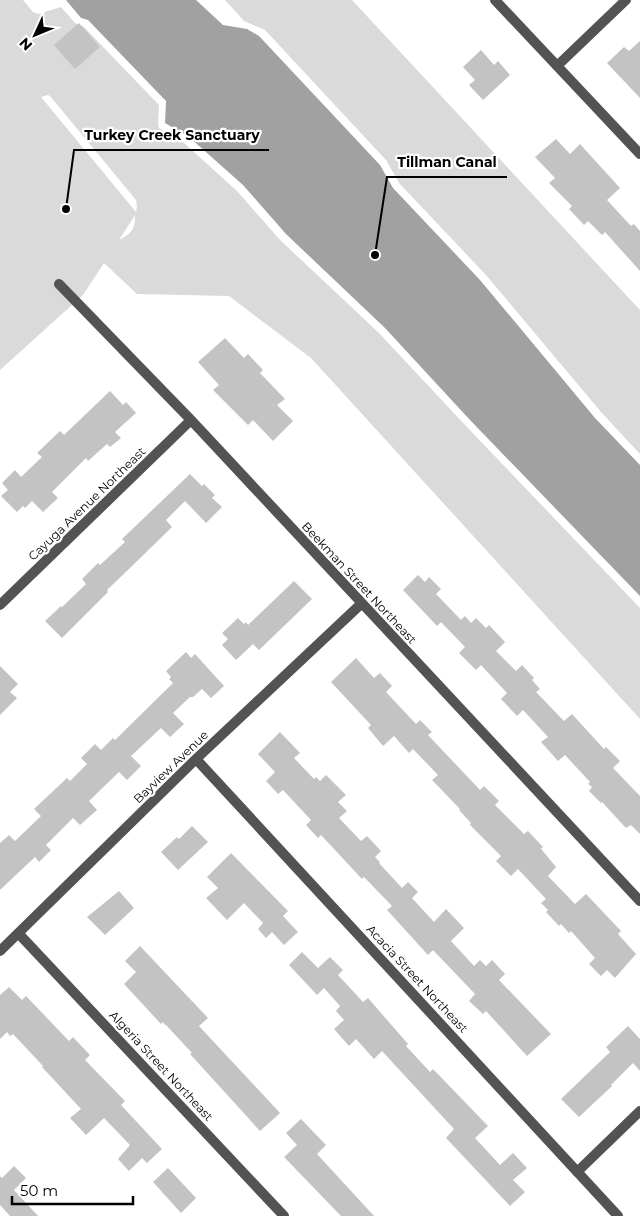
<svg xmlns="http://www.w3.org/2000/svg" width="640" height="1216" viewBox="0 0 640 1216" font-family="Montserrat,sans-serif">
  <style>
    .green { fill: #dadada; fill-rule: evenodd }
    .water { fill: #a1a1a1 }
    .building { fill: #c3c3c3 }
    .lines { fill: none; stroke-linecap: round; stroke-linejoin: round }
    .minor { stroke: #535353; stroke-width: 10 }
    .labels { text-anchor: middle; stroke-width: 4.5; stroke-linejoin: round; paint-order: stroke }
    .street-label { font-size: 12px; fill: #000; stroke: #fff }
    .leader { fill: none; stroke: #000; stroke-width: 2 }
    .callout-dot { fill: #000; stroke: #fff; stroke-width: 2 }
    .callout-label { font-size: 14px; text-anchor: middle; font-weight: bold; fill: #000; stroke: #fff; stroke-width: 4.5; stroke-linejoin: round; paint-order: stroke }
  </style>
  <rect width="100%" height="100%" fill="#fff"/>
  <!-- green -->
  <path class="green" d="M0,0h23l10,12 5,2 23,-7 14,16 9,4 75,78 -1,18 1,5 25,15 53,48 43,49 99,93 86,92 175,183v111l-329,-361 -82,-62 -92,-2 -33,-31 -21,32 -83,75zM48,95l2,1 86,104 1,6 -1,6 -95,-115zM135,215c0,15 -3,18 -16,25z
    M225,0h127l288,310v144l-39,-42 -115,-137 -87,-92 -13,-23 -121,-130 -21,-9z"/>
  <!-- water -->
  <path class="water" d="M66,0h130l27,25 24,4 12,7 121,129 13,23 87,92 115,138 45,47v131l-170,-176 -85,-92 -99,-94 -43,-49 -54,-48 -24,-14 1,-22 -78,-81 -7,-2z"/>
  <!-- building -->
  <path class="building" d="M79,23l21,24 -25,22 -21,-24z
    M640,41v57l-33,-35 17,-16 5,4z
    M481,50l13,15 4,-4 12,14 -27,25 -14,-15 6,-5 -12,-13z
    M556,139l14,15 10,-10 40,44 -13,12 24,26 3,-2 6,7v40l-35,-39 -3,3 -14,-14 -4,4 -15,-16 3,-3 -23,-23 6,-5 -20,-21z
    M225,338l19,20 4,-4 15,16 -3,3 25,26 -8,6 16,16 -20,20 -20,-21 -5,5 -35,-35 6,-5 -21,-23z
    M110,391l13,14 3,-3 10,11 -21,19 6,6 -11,9 -3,-3 -19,17 -2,-3 -34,34 6,6 -15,14 -11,-11 -7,7 -2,-2 -6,6 -16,-16 7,-6 -6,-7 13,-13 6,7 21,-20 -5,-4 23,-22 4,4z
    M190,474l12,12 2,-2 11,11 -3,3 10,9 -16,16 -21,-22 -19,19 6,7 -43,42 -22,21 1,2 -46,46 -17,-17 16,-15 1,1 24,-23 -4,-5 16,-16 2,2 25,-23 -3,-3z
    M418,575l7,7 4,-5 12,12 -5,5 25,26 4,-4 6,7 5,-5 10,10 3,-3 16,17 -9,9 20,20 6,-6 12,13 -2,2 8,9 -4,3 28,29 8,-7 32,35 2,-2 14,14 -7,7 27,28v38l-9,-9 -5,3 -24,-26 -1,1 -12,-12 3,-4 -4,-3 2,-2 -25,-27 -7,6 -17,-19 7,-5 -25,-27 -6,6 -16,-17 6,-6 -26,-28 -5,5 -17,-17 6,-6 -24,-25 -4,4 -34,-36z
    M294,581l18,18 -53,51 -6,-6 -17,16 -14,-15 6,-6 -6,-6 16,-15 6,6 2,-2 2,3z
    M186,652l5,6 4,-4 29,32 -13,12 -9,-9 -9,8h-3l-17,16 11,11 -14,13 -9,-9 -30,28 10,10 -14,14 -8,-8 -30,29 8,9 -17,15 -7,-7 -27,27 5,5 -12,12 -4,-5 -35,33v-47l9,-8 6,6 26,-25 -7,-7 33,-31 3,3 17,-17 -6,-6 14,-14 6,6 12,-12 2,2 58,-57 -4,-4 2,-2 -5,-6z
    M356,658l18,20 6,-5 12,13 -6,6 30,32 4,-4 12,12 -4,3 52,55 4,-4 15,15 -4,4 29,29 4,-3 15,16 -2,2 1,1 14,17 -8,9 27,28 11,-10 35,37 -3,3 18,20 -21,24 -8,-8 -6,6 -12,-12 6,-6 -24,-27 -2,2 -8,-9 -2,2 -13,-14 2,-2 -7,-7 5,-4 -28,-30 -7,7 -15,-15 5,-5 -31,-31 1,-2 -12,-13 1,-1 -28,-29 6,-5 -25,-26 -4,4 -15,-17 -11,10 -15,-18 3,-3 -40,-43z
    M0,666l18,18 -8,8 7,6 -17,17z
    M280,732l20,21 -6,5 20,21 2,-2 4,4 6,-6 20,20 -8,7 9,9 -8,7 22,23 6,-5 14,15 -6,6 5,5 -1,1 23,25 6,-6 10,10 -6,6 22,24 12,-13 18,19 -13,13 23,25 6,-6 6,6 6,-6 13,14 -6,6 52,54 -24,22 -41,-45 -3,3 -14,-13 6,-7 -42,-44 -5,5 -41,-45 5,-4 -28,-29 -2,2 -41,-44 -3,3 -12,-13 5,-5 -28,-30 -5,4 -12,-13 9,-9 -17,-18z
    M192,826l16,16 -30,28 -17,-18 16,-15 2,2z
    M231,853l57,58 -5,5 15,16 -14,13 -12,-13 -6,6 -8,-9 5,-6 -19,-20 -17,17 -21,-22 12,-10 -11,-11z
    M119,891l15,17 -29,27 -18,-18z
    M140,946l68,72 -9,8 81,87 -20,18 -70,-77 2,-1 -26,-28h-1l-2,-3 -2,2 -37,-40 12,-12 -11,-11z
    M302,952l16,16 12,-11 13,13 -5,5 25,27 5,-4 40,46 -2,2 24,26 3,-3 55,57 -13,12 25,27 13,-12 14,15 -14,12 12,12 -15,14 -64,-68 8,-9 -72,-78 -8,8 -18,-20 -7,7 -15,-17 10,-9 -8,-9 4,-5 -16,-18 -7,7 -28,-30z
    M9,987l13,13 4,-4 43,45 4,-4 17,18 -5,5 40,41 -4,4 41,44 -15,14 -5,-5 -13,13 -11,-12 12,-14 -26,-27 -18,17 -16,-17 11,-9 -39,-42 1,-1 -30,-32 -3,2 -3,-4 -7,7v-44z
    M628,1026l12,13v32l-7,-8 -22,22 1,1 -33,31 -18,-18 49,-47 -4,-5z
    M301,1119l25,26 -9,9 57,62h-33l-57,-59 13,-12 -11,-12z
    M14,1166l12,12 -12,12 24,26h-28l-10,-11v-29l2,2z
    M168,1168l28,30 -15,15 -28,-31z"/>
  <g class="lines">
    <!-- minor -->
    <path class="minor" d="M495,0l145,154
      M557,66l69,-66
      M59,284l132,136 449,481
      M0,605l191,-185
      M196,759l422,457
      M19,934l265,282
      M0,951l196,-192 165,-155
      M577,1172l63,-61"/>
  </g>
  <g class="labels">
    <!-- street labels -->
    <g class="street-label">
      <text transform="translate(87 504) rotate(-44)" y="4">Cayuga Avenue Northeast</text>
      <text transform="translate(359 583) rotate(47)" y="4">Beekman Street Northeast</text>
      <text transform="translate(171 767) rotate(-44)" y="4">Bayview Avenue</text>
      <text transform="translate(417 979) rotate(47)" y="4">Acacia Street Northeast</text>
      <text transform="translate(161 1066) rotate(47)" y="4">Algeria Street Northeast</text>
    </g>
  </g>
  <!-- callouts -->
  <path class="leader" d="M66 209L74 150H269M375 255L387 177H507"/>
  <g class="callout-dot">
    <circle cx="66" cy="209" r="5"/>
    <circle cx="375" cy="255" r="5"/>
  </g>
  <g class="callout-label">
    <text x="172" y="140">Turkey Creek Sanctuary</text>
    <text x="447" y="167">Tillman Canal</text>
  </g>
  <!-- north arrow -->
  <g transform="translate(35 35) rotate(226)" stroke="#ffffff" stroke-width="4" paint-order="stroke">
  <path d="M0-4L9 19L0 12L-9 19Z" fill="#000000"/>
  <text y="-8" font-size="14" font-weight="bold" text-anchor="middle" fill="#000000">N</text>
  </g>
  <!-- scale -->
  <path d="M12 1196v8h121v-8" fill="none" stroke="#000000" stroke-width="2.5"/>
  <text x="20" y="1196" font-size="15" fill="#000000" stroke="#ffffff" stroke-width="4" paint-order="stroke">50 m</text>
</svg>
